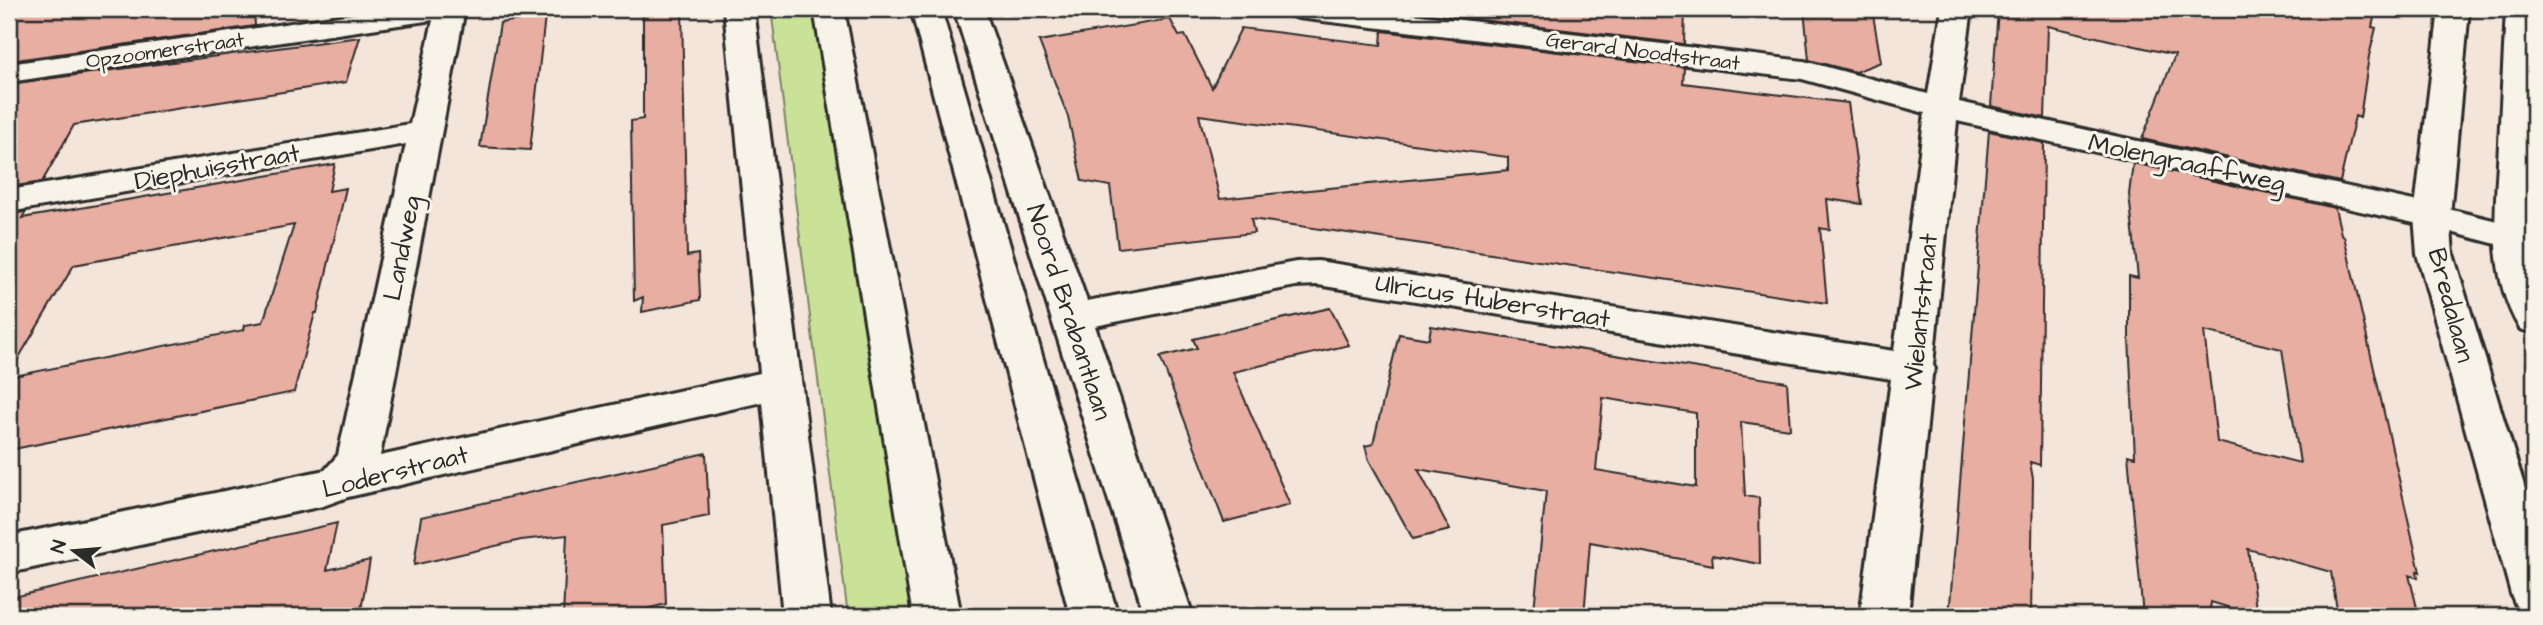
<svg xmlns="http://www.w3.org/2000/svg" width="2543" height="625" viewBox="0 0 2543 625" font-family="'Architects Daughter',sans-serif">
<rect width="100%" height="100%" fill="#f4e5da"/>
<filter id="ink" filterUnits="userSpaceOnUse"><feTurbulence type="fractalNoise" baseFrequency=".0143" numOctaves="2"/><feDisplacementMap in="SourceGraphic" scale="14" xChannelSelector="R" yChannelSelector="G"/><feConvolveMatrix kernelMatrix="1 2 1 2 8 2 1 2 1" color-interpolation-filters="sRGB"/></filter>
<g filter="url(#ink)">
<path fill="#c9e298" stroke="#7a8662" stroke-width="2" d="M771,9H817L919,616H848Z"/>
<path fill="#e8aea2" stroke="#2b2b2b" stroke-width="2" fill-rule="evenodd" d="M9,9H254L255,26L9,61Z
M643,9H682L687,256L698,254L700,297V300L642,312L643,297L634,301L631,121L643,119Z
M1390,9H1685L1684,44Z
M1804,9H1872L1881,62L1855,72L1809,60Z
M1998,9H2376L2372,27L2376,28L2369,56L2360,118L2355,116L2340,182L2142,139L2175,55L2048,26L2045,118L1991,106Z
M545,16L530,150L480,147L500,23Z
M1170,19L1179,36L1185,35L1212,88L1241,28L1381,45L1382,31L1684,67L1683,83L1848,103L1862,204L1827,199L1830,230L1820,228L1827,303L1251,219L1254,233L1118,248L1110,186L1082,181L1068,117L1039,41ZM1199,115L1508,157V170L1220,199Z
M360,37L346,82L74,125L42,182L9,187V84Z
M1989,131L2044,143L2040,465L2030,462L2033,479L2031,616H1949Z
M2133,163L2335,208L2341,234L2344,236L2420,572L2417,571L2418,578L2409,575L2419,616H2338L2331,572L2248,549L2257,616L2211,602L2209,616H2143L2128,455L2135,457L2129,338V276L2138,278L2129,194ZM2204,331L2282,349L2300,463L2217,442Z
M335,164L329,191L346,188L317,313H315L294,392L9,450V377L244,330L245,325L263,322L294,225L74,265L9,374V214L26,212L22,218Z
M1330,308L1349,345L1233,372L1290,505L1224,522L1160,357L1197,348L1193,339Z
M1431,326L1787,382L1790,429L1741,422L1745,496L1759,498L1760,564L1712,555L1713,565L1590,542L1584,616L1534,610L1546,491L1418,469L1450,530L1413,539L1369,460L1365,446L1373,444L1399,334L1429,339ZM1603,398L1696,413V487L1596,470Z
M706,453L709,516L663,525L666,604L618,616H563L567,535L521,540L414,565L421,517Z
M337,523L327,570L370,560L361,610L337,616H9V598Z"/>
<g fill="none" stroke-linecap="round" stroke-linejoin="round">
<g stroke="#2b2b2b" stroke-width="6">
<path id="street" d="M387,9H465L380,456L760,373L724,9H754L831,616H783L762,402L348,497L323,506L9,573V536L325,470L338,455L406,144L9,212V190L410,124L433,20L9,82V64Z
M954,9H984L1087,301L1296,262L1318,261L1894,351L1925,113L1802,79L1298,18L1288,15L1283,9H1370L1804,61L1928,94L1942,9H1972L1959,102L2432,205L2534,230V254L2432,227L1957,121L1933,365L1935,369L1932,375L1908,616H1860L1891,379L1318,285L1296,286L1095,326L1193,616H1145Z"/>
</g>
<g stroke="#2b2b2b" stroke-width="6">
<path id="secondary" d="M814,9H844L961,616H913Z
M911,9H941L1118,616H1070Z
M2439,9H2469L2450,216L2453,254L2534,518V614L2517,608L2511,594L2417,254L2414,216Z
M2506,9H2534L2530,237L2534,259V333L2520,329C2486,273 2496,207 2499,144C2501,99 2504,54 2506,9Z"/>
</g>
<use href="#street" fill="#f7f3e8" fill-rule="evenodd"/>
<use href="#secondary" fill="#f7f3e8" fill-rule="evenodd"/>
</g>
</g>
<g text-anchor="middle" stroke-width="6" stroke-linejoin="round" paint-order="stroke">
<g font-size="21" fill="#2b2b2b" stroke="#f7f3e8">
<text transform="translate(165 50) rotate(-8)" y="7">Opzoomerstraat</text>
<text transform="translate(1643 51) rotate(7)" y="7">Gerard Noodtstraat</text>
</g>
<g font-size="26" fill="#2b2b2b" stroke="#f7f3e8">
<text transform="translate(2187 162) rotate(12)" y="9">Molengraaffweg</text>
<text transform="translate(217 166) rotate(-10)" y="9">Diephuisstraat</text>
<text transform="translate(401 248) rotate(-79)" y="9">Landweg</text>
<text transform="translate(1493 300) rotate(9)" y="9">Ulricus Huberstraat</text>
<text transform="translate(2452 305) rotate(75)" y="9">Bredalaan</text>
<text transform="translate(1070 312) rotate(72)" y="9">Noord Brabantlaan</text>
<text transform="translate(1920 312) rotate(-84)" y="9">Wielantstraat</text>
<text transform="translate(395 471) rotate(-14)" y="9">Loderstraat</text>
</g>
</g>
<rect width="2543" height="625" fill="none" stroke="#f7f3e8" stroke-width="35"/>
<rect x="18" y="18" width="2508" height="590" fill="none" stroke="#2b2b2b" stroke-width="2.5" filter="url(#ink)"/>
<g transform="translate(74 551) rotate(286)" stroke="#f7f3e8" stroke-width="5" paint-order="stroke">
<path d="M0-5L12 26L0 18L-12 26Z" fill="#2b2b2b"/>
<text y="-10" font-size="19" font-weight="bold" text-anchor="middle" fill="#2b2b2b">N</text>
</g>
</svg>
